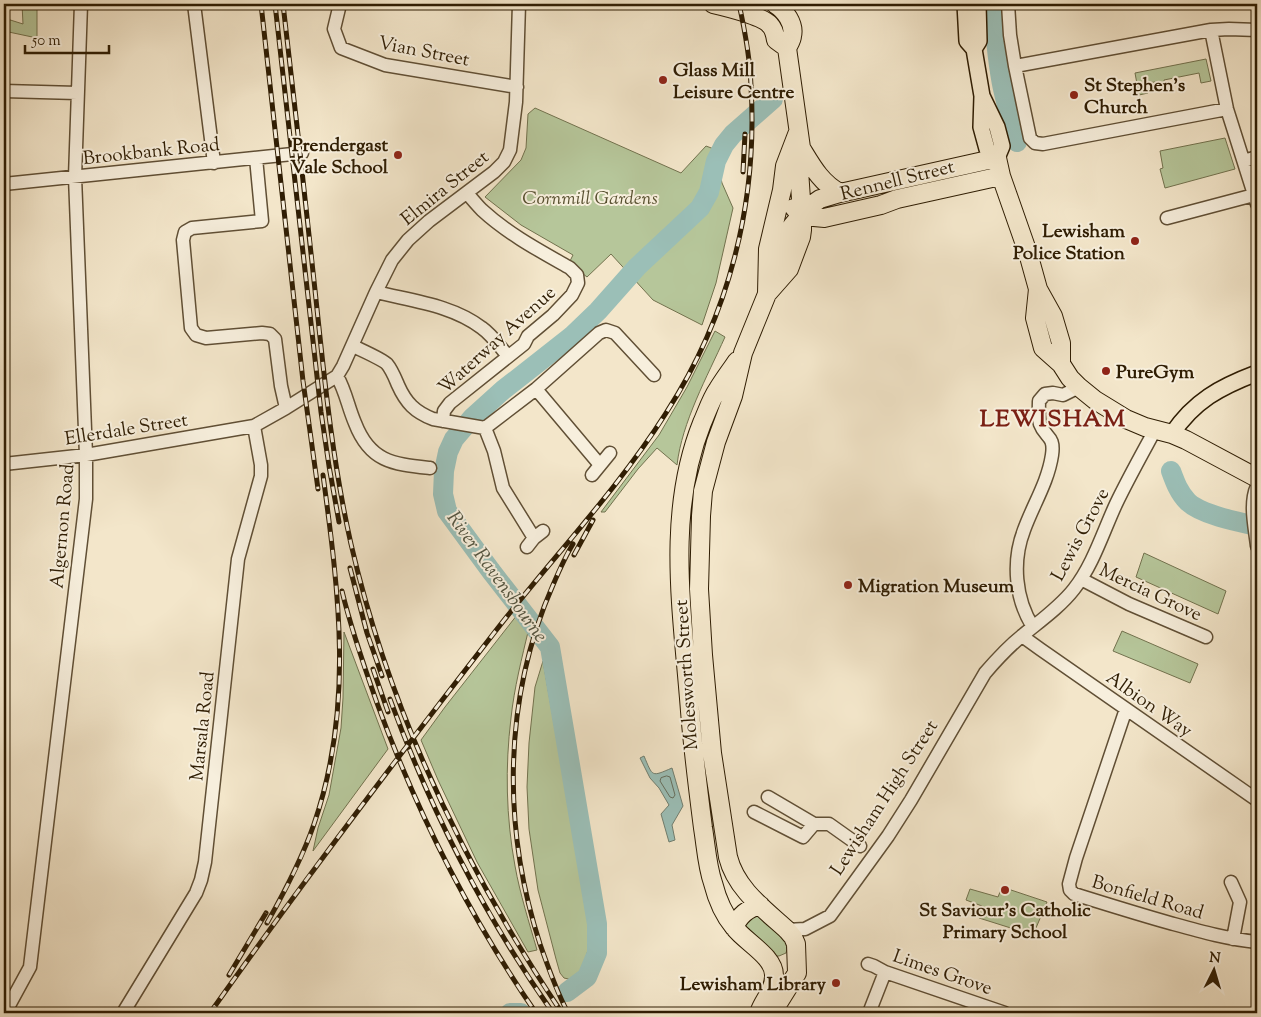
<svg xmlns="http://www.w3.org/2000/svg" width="1261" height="1017" viewBox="0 0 1261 1017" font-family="'Sorts Mill Goudy',serif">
<rect width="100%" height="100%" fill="#f3e6ca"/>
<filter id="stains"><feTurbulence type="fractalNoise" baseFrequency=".004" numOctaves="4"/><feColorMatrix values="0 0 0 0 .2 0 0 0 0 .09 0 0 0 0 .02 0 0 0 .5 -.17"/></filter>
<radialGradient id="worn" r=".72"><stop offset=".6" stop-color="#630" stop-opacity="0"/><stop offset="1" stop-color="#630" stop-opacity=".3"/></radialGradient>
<path fill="#b6c69a" stroke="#72724e" d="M22,4H37V38L4,31V18L23,24Z
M1206,59L1211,81L1201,83L1199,73L1164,80L1166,90L1157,91L1155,82L1147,83L1148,93L1139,95L1135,73Z
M535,108L681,173L706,146L714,149L722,183L733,208L716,283L702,325L653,300L611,254L587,277L569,263L573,255L521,225L485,197L521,160L526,148L528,114Z
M1225,138L1235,169L1165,188L1160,169L1163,168L1160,151Z
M715,331L725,337C707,377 682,422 677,465L657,448L638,469L605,512H601L659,435L687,387Z
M1144,553L1226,591L1218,614L1136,577Z
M517,615L529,628C522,657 514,689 511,718C505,767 506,817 515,866C520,894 529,922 537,950L528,952L477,862L438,780L421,740L445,707Z
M1122,631L1198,664L1190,683L1113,651Z
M344,632L388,749L313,851L318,828L329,795L341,728L343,698Z
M543,661L583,886L593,933L584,964L580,972L573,980L564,978L560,973L556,959L538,890L529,829L527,787L529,743L535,687Z
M1002,887L1047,902L1033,935L979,918L982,906L966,900L970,889L998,897Z
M751,915H760C770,925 792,936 786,953L779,956H775L744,926Z"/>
<path fill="#9bbfb7" stroke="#707e6f" d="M644,756C653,777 651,777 672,768L683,806L672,825L675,840L669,842L661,814L669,805L659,788L650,778L640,758Z"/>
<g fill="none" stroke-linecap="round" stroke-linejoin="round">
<path stroke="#656e5d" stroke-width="1" d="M667,776L670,777L675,795L673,798L670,797L660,781L661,778Z"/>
<path stroke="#9bbfb7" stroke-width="20" d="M993,4C995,32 997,61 1003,89C1007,107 1012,124 1017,142
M1171,471C1175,482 1179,493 1188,502C1202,515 1238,522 1257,526
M567,992L587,977L597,953V924L550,647L491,571L447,511L443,494L444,471L448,452L454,439L472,418L503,390L572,336L598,311L637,267L700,208L709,192L716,161L724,145L733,134L773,99
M510,1013H521"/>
<g stroke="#604f35" stroke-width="15">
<path id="minor" d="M194,4L214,163
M340,4L334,29L341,48L385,65L517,87
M1008,4L1010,35L1015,66L1030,138L1035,143L1043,144L1227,109
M1211,30L1227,109L1257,204
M1015,66L1211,30L1229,29L1257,30
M4,91L77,93
M256,158L262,221L192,228L185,232L183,240L191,328L196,335L206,338L262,333L270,334L275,339L281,386L286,408
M1244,161L1257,157
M4,184L302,153
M1167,218L1254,195
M376,292C412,301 452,305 482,328C492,335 500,347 508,356
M353,346C361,350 382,359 387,364C392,370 395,378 398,385C406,403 415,412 433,419L485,428
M337,376C346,392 348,407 355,423C370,462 393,464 430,468
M536,389L600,465
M443,421L444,411L450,403L524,344L528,336L553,315L572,295L578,283L577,275L570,268C540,251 508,234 482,210C477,205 472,199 467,193
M485,428L536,389L599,333L606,330L615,333L654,375
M485,428L494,451L503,488L534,538
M4,464L86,455L254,426L286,408L337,376L343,366L376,292L392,260L408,240L429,221L494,172L504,162L510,150L516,102L519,4
M592,475L610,453
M1257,486C1249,504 1255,527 1257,546
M527,547L534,538L543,531
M1081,579L1129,604L1206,637
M1033,627C1015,599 1012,561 1024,530C1033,505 1048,482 1052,455C1055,435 1045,438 1040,424C1038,417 1039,408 1039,401L1045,394L1053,393L1063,395L1079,387
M1022,636L1040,649L1257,800
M1126,709L1076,858L1069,884L1070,890L1074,894C1106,904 1138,914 1170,923C1199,931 1227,939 1257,942
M768,797L814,824
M754,812L803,837L814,824H829L860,846
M1231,882L1240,902L1233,939
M787,930L805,929L830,916L888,836L911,800L985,673C997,659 1009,646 1023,635C1040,621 1060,607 1074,589C1093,565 1103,532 1116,504C1128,479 1142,454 1155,430
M868,964L874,966L885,972L1005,1013
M5,1013L30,967L86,499V455L75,177L81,4
M123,1013L196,893L201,880L205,862L238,559L261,476V465L254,426
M869,1013L885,972"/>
</g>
<g stroke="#2f1d03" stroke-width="18">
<path id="major" d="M965,4L967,41L974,49L982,96L981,127L987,149L997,158L1002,146L997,127L982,96
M974,49L979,41L978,4
M1172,434C1194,401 1220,387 1257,373"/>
</g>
<g stroke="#2f1d03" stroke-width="20">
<path id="highway" d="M713,4C726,7 763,16 770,25C774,29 775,34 776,40L787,48
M775,4C785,10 795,24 792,36C792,40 789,44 787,48
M801,148C812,166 821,183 840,193
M794,208C803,215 813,218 824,218L881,205L897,199L1001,176
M768,271L780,253L787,234L792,226L802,214L810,206L820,199L840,193L997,158L1001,176L1028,253L1038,289L1053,316L1061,343V364
M1038,289L1035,318L1043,348L1061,364L1070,378L1079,387L1095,400L1126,419L1145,427L1172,434L1186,440L1257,478
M767,294L789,269L801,237L802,230V214L799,170L801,148L787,48
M737,361C731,370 724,379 718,389C711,399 707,412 702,423C665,515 683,615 690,711C693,750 698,789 703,828C706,846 707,866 713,883C717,899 724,915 734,927C745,942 774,956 774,975C775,990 763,1000 759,1013
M734,927C740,915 747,909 760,905
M772,1013L797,973L796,944L793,937L787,930C764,909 736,889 728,857L712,753L703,655L699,589L701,516L703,491L716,442L733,396L743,353L767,294L768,249L782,190L785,166L798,132"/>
</g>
<use href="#minor" stroke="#f7efdd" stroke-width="12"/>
<use href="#major" stroke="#f3e6ca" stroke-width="15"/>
<use href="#highway" stroke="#f3e6ca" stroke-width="18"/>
<g stroke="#2f1d03" stroke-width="5">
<path id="rail" d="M261,4L303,381L318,489
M275,4L321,412L329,466L339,522
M283,4C294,99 305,195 315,290C324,375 332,460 351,544C390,713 466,870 562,1013
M743,172L745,134
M574,555L593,520
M350,568L367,633L382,676
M342,591C351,629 364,666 377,703C417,813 470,917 536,1013
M373,669L388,712
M390,699C430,809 486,918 553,1013
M267,923C285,891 302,859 314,824C354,708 339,594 323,475
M229,975L266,913
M567,1011C556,990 548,967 540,944C502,827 503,699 553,585C559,571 565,557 573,544
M210,1013C301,884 397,758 494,633C551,559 616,492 666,413C729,316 758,202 751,86C750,58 745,31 739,4"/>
</g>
<use href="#rail" stroke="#f7efdd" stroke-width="3" stroke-dasharray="9" stroke-linecap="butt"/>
</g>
<g fill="#8f2418" stroke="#f7efdd" stroke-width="2">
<circle cx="663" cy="80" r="5"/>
<circle cx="1074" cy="95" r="5"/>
<circle cx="398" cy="155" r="5"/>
<circle cx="1135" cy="241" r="5"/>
<circle cx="1106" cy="371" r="5"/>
<circle cx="848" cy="585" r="5"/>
<circle cx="1005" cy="890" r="5"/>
<circle cx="836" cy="983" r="5"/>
</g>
<g text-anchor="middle" stroke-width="4" stroke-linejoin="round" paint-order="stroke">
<g font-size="19" fill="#2f1d03" stroke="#f7efdd">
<text transform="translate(424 50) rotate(11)" y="7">Vian Street</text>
<text transform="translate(151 150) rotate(-6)" y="7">Brookbank Road</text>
<text transform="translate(897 179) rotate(-14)" y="7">Rennell Street</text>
<text transform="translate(444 187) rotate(-39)" y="7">Elmira Street</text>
<text transform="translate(496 339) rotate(-42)" y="7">Waterway Avenue</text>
<text transform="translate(126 428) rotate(-9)" y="7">Ellerdale Street</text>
<text transform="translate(61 526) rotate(-85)" y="7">Algernon Road</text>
<text transform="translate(1079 534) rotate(-62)" y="7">Lewis Grove</text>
<text transform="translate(1151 591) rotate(25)" y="7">Mercia Grove</text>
<text transform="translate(685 675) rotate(-94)" y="7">Molesworth Street</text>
<text transform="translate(1150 703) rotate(35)" y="7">Albion Way</text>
<text transform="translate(201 726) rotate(-84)" y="7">Marsala Road</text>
<text transform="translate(883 797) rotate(-57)" y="7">Lewisham High Street</text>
<text transform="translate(1148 896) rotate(16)" y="7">Bonfield Road</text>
<text transform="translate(943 971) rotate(19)" y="7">Limes Grove</text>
</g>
<g font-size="19" font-weight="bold" fill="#2f1d03" stroke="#f7efdd" text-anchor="start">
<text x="673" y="76">Glass Mill<tspan x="673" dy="22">Leisure Centre</tspan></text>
<text x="1084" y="91">St Stephen's<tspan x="1084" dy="22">Church</tspan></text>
<text x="388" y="151" text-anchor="end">Prendergast<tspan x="388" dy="22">Vale School</tspan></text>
<text x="1125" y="237" text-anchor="end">Lewisham<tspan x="1125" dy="22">Police Station</tspan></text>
<text x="1116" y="378">PureGym</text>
<text x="858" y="592">Migration Museum</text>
<text x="1005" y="916" text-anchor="middle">St Saviour's Catholic<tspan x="1005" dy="22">Primary School</tspan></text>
<text x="826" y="990" text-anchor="end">Lewisham Library</text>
</g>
<g font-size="19" font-style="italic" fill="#585030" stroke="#f7efdd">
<text x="590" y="204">Cornmill Gardens</text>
</g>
<g font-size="20" font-style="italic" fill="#555642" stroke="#f7efdd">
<text transform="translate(498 576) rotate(54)" y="7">River Ravensbourne</text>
</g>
<g font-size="24" font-weight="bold" letter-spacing="1" fill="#7a1f14" stroke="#f7efdd">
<text x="1053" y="426">LEWISHAM</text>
</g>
</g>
<rect width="1261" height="1017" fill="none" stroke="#f3e6ca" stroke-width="20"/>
<rect x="5" y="5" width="1251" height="1007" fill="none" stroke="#2f1d03" stroke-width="2.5"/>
<rect x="10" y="10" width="1241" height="997" fill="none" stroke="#2f1d03"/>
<g transform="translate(1214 970) rotate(5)" stroke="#f7efdd" stroke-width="4" paint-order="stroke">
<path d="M0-4L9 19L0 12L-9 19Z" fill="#2f1d03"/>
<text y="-8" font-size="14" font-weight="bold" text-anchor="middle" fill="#2f1d03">N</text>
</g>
<path d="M25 45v8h84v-8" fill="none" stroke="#2f1d03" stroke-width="2.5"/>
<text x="32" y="45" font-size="15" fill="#2f1d03" stroke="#f7efdd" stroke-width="4" paint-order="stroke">50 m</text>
<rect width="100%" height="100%" filter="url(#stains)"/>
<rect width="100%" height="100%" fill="url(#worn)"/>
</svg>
